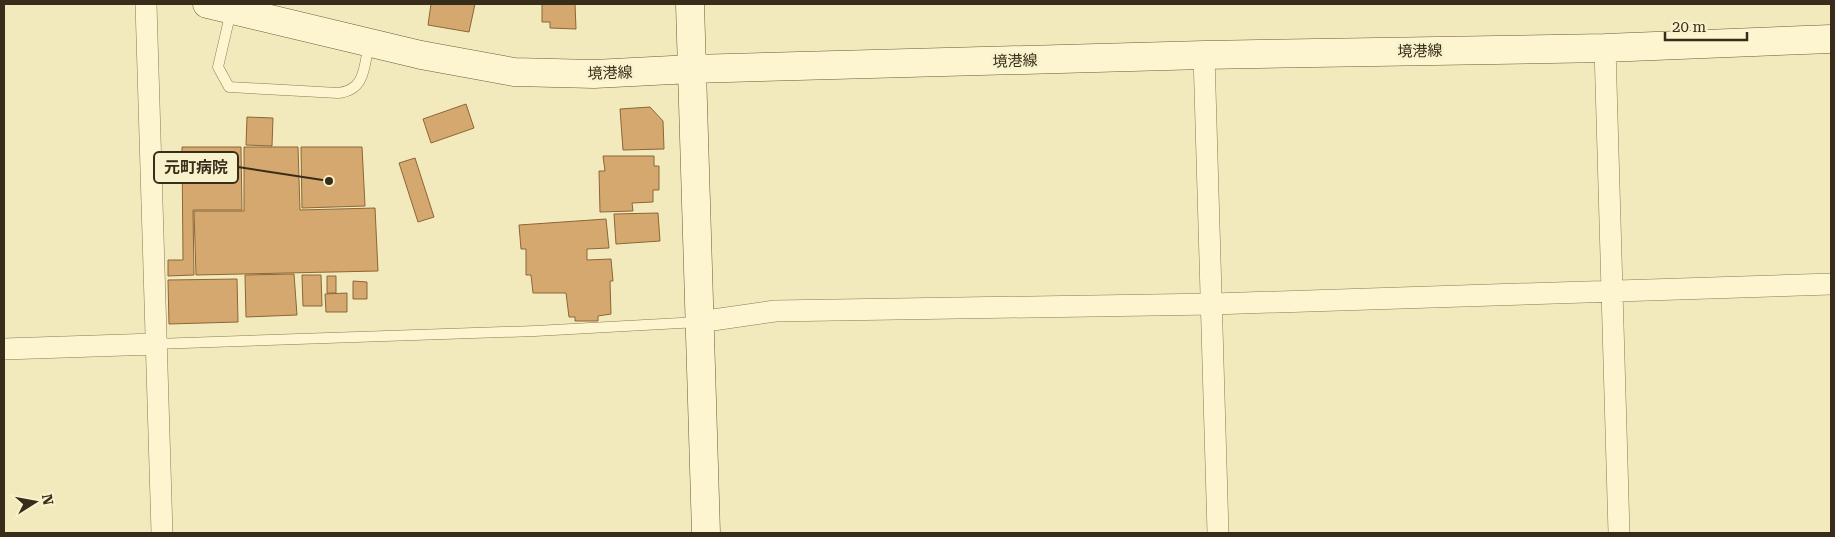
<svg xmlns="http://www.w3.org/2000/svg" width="1835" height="537" viewBox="0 0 1835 537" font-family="'Roboto Serif','Noto Sans JP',serif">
<rect width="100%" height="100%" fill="#f2eabc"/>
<path fill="#d4a86e" stroke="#8c6637" d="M431,4H475L469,32L428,25Z
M542,4H575L576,29L550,28V22H542Z
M466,104L474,128L431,143L423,119Z
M650,107L663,121L664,149L623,150L620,109Z
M247,117L273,118L272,146L246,145Z
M182,147H241L242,210H193L194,275L168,276V260H183Z
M244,147H298L300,210L375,208L378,271L196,275L194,211H244Z
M301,147H362L365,206L302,208Z
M603,156H654V166H659V190H653V202L632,203L633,211L600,212L599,171H605Z
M415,158L434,217L418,222L399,163Z
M658,213L660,241L616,244L614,214Z
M606,219L609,248L587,249V260L611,259L613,281H610L611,314L598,316V321H575V317H569L566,293H533L531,275H526V249H521L519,225Z
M294,274L297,315L246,317L245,275Z
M302,275H321L322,306H303Z
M327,276H336V293H327Z
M237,279L238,322L169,324L168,280Z
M353,281L367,282V299H353Z
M347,293V312H326L325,294Z"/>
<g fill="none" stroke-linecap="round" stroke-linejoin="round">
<g stroke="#8b7954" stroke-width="11">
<path id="lane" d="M231,11L218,67L229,87L338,93C366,90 364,66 369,43
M155,344L535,331L699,322"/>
</g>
<g stroke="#8b7954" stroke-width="22">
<path id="street" d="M146,4L162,533
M1605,48L1619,533
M1204,55L1218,533
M699,322L775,311L1213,304L1831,284
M4,349L155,344"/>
</g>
<g stroke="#6c5a37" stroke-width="29">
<path id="secondary" d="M207,4L421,55L514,72L594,74L692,69L1204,55L1605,48L1831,39
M690,4L706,533"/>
</g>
<use href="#lane" stroke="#fcf5cf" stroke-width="10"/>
<use href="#street" stroke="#fcf5cf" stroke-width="21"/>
<use href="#secondary" stroke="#fcf5cf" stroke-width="28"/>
</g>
<g text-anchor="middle" stroke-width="5" stroke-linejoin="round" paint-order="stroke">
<g font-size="15" fill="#382d1a" stroke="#f8f2cc">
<text transform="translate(1420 51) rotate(-1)" y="5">境港線</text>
<text transform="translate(1015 61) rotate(-2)" y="5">境港線</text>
<text transform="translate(610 73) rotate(-2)" y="5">境港線</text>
</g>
</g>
<path fill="none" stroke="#382d1a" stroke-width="2" d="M329 181L238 167"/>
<circle fill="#382d1a" stroke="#f8f2cc" stroke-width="2" cx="329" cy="181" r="5"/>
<rect fill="#f8f2cc" stroke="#382d1a" stroke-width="2" x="154" y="152" width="84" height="31" rx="5"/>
<g font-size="16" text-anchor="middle" font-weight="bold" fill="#382d1a">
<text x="196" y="173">元町病院</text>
</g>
<rect width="1835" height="537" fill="none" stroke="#382d1a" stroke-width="10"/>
<g transform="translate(35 502) rotate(79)" stroke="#f8f2cc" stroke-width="4" paint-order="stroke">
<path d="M0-4L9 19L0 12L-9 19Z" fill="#382d1a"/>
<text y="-8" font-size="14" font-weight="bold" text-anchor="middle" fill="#382d1a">N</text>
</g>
<path d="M1665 32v8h82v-8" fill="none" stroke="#382d1a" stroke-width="2.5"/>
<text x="1672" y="32" font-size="15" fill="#382d1a" stroke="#f8f2cc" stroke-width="4" paint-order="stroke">20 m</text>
</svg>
